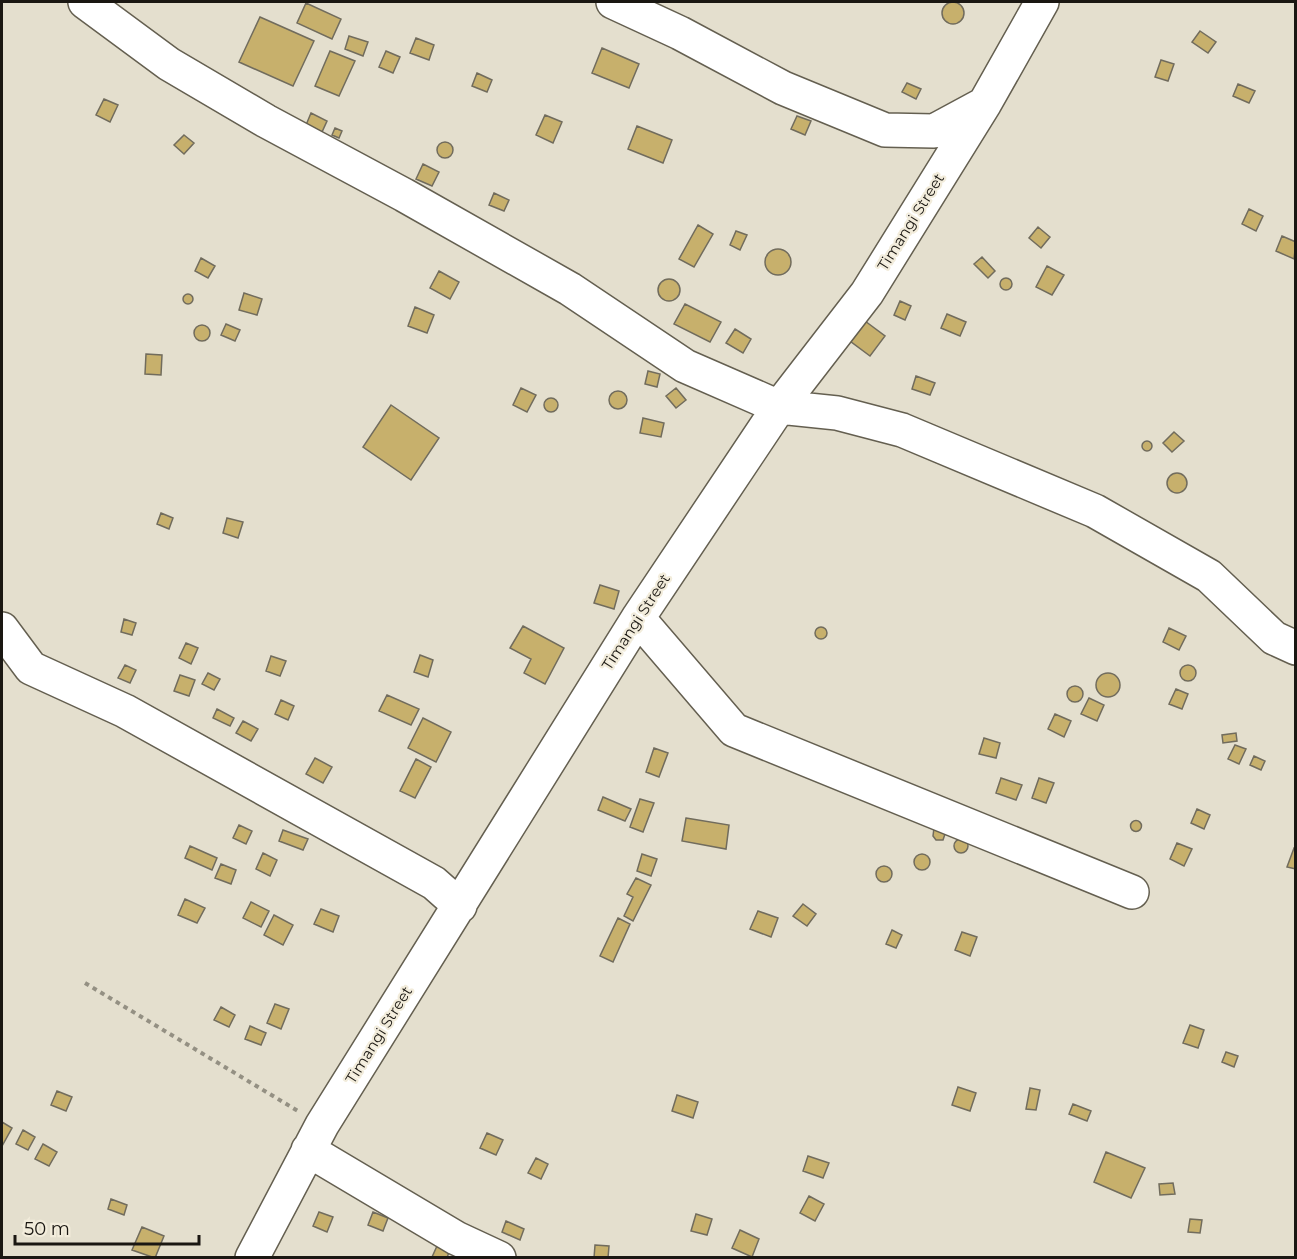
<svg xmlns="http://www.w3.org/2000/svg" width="1297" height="1259" viewBox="0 0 1297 1259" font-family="Montserrat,sans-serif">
<rect width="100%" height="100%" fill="#e4dfce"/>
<path fill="#c7b06c" stroke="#716c5d" stroke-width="1.5" d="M942 13a11 11 0 1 1 22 0a11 11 0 1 1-22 0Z
M306,3L341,19L332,39L297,23Z
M260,17L314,41L293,86L239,62Z
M1200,31L1216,42L1208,53L1192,42Z
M349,36L368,42L363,56L345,49Z
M416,38L434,45L429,60L410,53Z
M602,48L639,64L629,88L592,73Z
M330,51L355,61L339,96L315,86Z
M386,51L400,57L393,73L379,67Z
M1161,60L1174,64L1168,81L1155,77Z
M477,73L492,80L487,92L472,86Z
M907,83L921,89L916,99L902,92Z
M1238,84L1255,91L1249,103L1233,96Z
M104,99L118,105L110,122L96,115Z
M311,113L327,121L322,132L306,125Z
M545,115L562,122L553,143L536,135Z
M797,116L811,121L805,135L791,129Z
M637,126L672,140L663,163L628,149Z
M335,128L342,131L339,138L332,135Z
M184,135L194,143L184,154L174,145Z
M437 150a8 8 0 1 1 16 0a8 8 0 1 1-16 0Z
M423,164L439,172L432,186L416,179Z
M494,193L509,200L504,211L489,205Z
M1249,209L1263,216L1256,231L1242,224Z
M698,225L713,234L694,267L679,259Z
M1038,227L1050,237L1041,248L1029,238Z
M736,231L747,235L740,250L730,245Z
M1282,236L1296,242L1294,259L1276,251Z
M765 262a13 13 0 1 1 26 0a13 13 0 1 1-26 0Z
M982,257L995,271L988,278L974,264Z
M201,258L215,266L208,278L195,271Z
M1047,266L1064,275L1052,295L1036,287Z
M439,271L459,282L450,299L430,288Z
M1000 284a6 6 0 1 1 12 0a6 6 0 1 1-12 0Z
M658 290a11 11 0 1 1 22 0a11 11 0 1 1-22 0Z
M244,293L262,299L257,315L239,310Z
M183 299a5 5 0 1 1 10 0a5 5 0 1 1-10 0Z
M900,301L911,306L905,320L894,315Z
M685,304L721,322L710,342L674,324Z
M415,307L434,315L427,333L408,326Z
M947,314L966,322L960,336L941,328Z
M865,321L885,336L870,356L850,341Z
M226,324L240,330L235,341L221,335Z
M194 333a8 8 0 1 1 16 0a8 8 0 1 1-16 0Z
M735,329L751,339L743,353L726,343Z
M146,354L162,355L161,375L145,374Z
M648,371L660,374L657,387L645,384Z
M916,376L935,383L930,395L912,389Z
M521,388L536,395L527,412L513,405Z
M676,388L686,400L676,408L666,396Z
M609 400a9 9 0 1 1 18 0a9 9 0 1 1-18 0Z
M544 405a7 7 0 1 1 14 0a7 7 0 1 1-14 0Z
M391,405L439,438L411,480L363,447Z
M643,418L664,423L661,437L640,433Z
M1174,432L1184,441L1172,452L1163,443Z
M1142 446a5 5 0 1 1 10 0a5 5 0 1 1-10 0Z
M1167 483a10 10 0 1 1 20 0a10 10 0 1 1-20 0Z
M161,513L173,518L169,529L157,524Z
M227,518L243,522L238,538L223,533Z
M600,585L619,591L614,609L594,603Z
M124,619L136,623L132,635L121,632Z
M523,626L564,648L545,684L524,673L531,659L510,648Z
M815 633a6 6 0 1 1 12 0a6 6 0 1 1-12 0Z
M1169,628L1186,636L1179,650L1163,642Z
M186,643L198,648L191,664L179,658Z
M420,655L433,660L428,677L414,672Z
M271,656L286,661L280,676L266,671Z
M125,665L136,670L130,683L118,678Z
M1180 673a8 8 0 1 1 16 0a8 8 0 1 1-16 0Z
M208,673L220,679L214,690L202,684Z
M1096 685a12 12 0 1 1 24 0a12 12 0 1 1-24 0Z
M180,675L195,680L189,696L174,691Z
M1067 694a8 8 0 1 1 16 0a8 8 0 1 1-16 0Z
M1176,689L1188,694L1182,709L1169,704Z
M387,695L419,709L411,725L379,711Z
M1089,698L1104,705L1097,721L1081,714Z
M281,700L294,706L288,720L275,714Z
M217,709L234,718L230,726L213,718Z
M1055,714L1071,721L1064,737L1048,729Z
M423,718L451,732L436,762L408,748Z
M243,721L258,729L251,741L236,733Z
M1236,733L1237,741L1223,743L1222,735Z
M984,738L1000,743L996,758L979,754Z
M1235,745L1246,749L1239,764L1228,759Z
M654,748L668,753L659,777L646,772Z
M1254,756L1265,761L1261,770L1250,765Z
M315,758L332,767L323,783L306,774Z
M416,759L431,767L415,798L400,791Z
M1001,778L1022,785L1016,800L996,793Z
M1039,778L1054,783L1046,803L1032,798Z
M603,797L631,809L625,821L598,810Z
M640,799L654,803L643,832L630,827Z
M1197,809L1210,815L1204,829L1191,823Z
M686,818L729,825L726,849L682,841Z
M1130.5 826a5.5 5.5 0 1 1 11 0a5.5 5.5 0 1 1-11 0Z
M239,825L252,831L246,844L233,838Z
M934,828L946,831L943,840H936L933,836Z
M283,830L308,839L303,850L279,841Z
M954 846a7 7 0 1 1 14 0a7 7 0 1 1-14 0Z
M1177,843L1192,849L1184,866L1170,859Z
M190,846L217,858L212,870L185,858Z
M1294,848L1296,849V869L1287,867Z
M263,853L277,860L270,876L256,869Z
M914 862a8 8 0 1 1 16 0a8 8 0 1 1-16 0Z
M642,854L657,859L651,876L637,871Z
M221,864L236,870L231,884L215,878Z
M876 874a8 8 0 1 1 16 0a8 8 0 1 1-16 0Z
M636,878L651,885L633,921L624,916L633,897L627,894Z
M185,899L205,908L197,923L178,915Z
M251,902L269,911L261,927L243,918Z
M803,904L816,914L807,926L793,916Z
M321,909L339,916L333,932L314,924Z
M758,911L778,918L771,937L750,929Z
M274,915L293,925L283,945L264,935Z
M618,918L630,924L613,962L600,956Z
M892,930L902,935L896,948L886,944Z
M962,932L977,937L970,956L955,950Z
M275,1004L289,1009L281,1029L267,1023Z
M221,1007L235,1015L229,1027L214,1020Z
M1190,1025L1204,1030L1198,1048L1183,1043Z
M250,1026L266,1033L261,1045L245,1039Z
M1226,1052L1238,1056L1234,1067L1222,1062Z
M958,1087L976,1093L970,1111L952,1105Z
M1030,1088L1040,1090L1036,1110L1026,1109Z
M57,1091L72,1097L66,1111L51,1105Z
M677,1095L698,1102L693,1118L672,1111Z
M1073,1104L1091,1111L1087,1121L1069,1114Z
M2,1122L12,1128L2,1146Z
M23,1130L35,1137L28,1150L16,1144Z
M487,1133L503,1140L496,1155L480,1148Z
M43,1144L57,1152L49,1166L35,1159Z
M1106,1152L1145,1168L1131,1198L1094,1182Z
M808,1156L829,1163L823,1178L803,1171Z
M536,1158L548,1164L541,1179L528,1173Z
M1173,1183L1175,1194L1160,1195L1159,1184Z
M809,1196L824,1204L815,1221L800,1213Z
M111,1199L127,1205L124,1215L108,1209Z
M319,1212L333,1217L327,1232L313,1226Z
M373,1212L388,1218L383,1231L368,1225Z
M696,1214L712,1219L707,1235L691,1231Z
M1190,1219L1202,1220L1200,1233L1188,1232Z
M506,1221L524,1229L520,1240L502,1232Z
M142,1227L164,1236L155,1258L132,1250Z
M740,1230L759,1239L752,1257L732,1248Z
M595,1245L609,1246L608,1258H594Z
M437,1246L449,1252L447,1258L432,1257Z"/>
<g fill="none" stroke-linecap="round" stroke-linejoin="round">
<g stroke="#645f50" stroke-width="36">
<path id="minor" d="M85,2L169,64L266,121L404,195L570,289L685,366L779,407L837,413L902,430L1095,511L1209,576L1274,638L1296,648
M613,2L680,33L783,88L885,130L934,131L984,104
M638,618L734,730L1132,892
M2,629L31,668L125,711L434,883L460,906
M308,1150L456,1238L499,1258
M252,1258L322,1125L638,618L779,407L867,293L985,103L1042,2"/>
</g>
<path stroke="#949083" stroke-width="4" stroke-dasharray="4.5 4.5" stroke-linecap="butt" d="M85,983L298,1111"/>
<use href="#minor" stroke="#fff" stroke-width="33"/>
</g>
<g text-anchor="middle" stroke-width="4.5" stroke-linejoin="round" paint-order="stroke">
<g font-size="15" fill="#1a1712" stroke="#f2ecdb">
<text transform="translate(911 222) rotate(-58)" y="5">Timangi Street</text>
<text transform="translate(636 622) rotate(-57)" y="5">Timangi Street</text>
<text transform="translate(379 1035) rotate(-58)" y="5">Timangi Street</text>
</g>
</g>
<rect width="1297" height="1259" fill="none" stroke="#1a1712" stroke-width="6"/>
<path d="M15 1235v9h184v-9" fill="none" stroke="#1a1712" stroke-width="3"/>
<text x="24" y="1235" font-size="18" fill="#1a1712" stroke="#f2ecdb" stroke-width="4.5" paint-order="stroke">50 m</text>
</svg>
